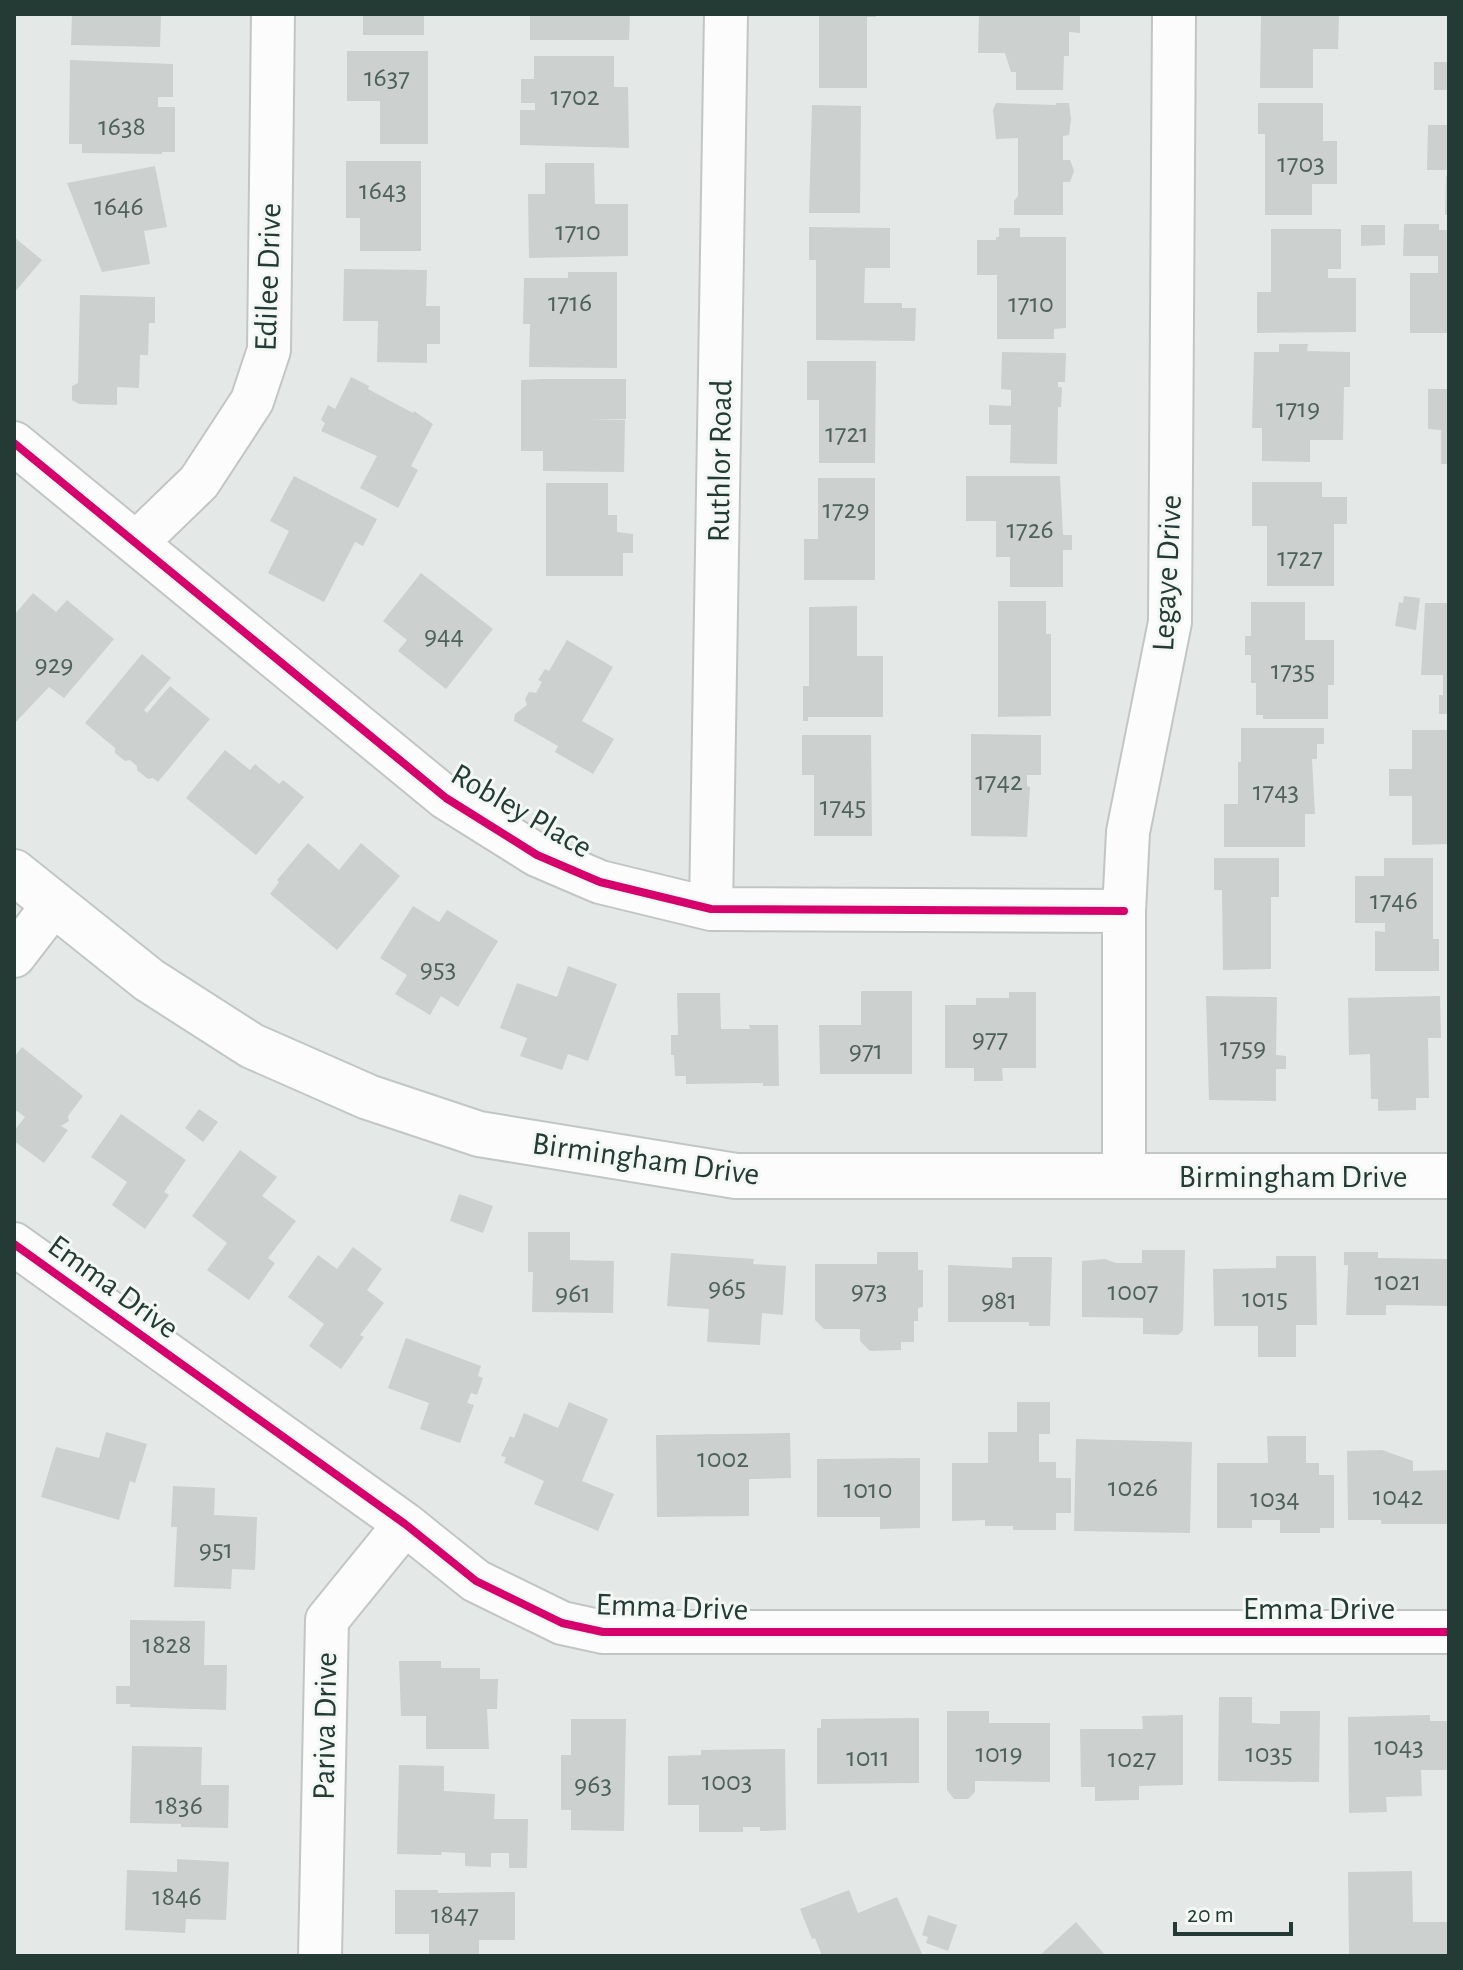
<svg xmlns="http://www.w3.org/2000/svg" width="1463" height="1970" viewBox="0 0 1463 1970" font-family="'Alegreya Sans',sans-serif">
<rect width="100%" height="100%" fill="#e4e9e7"/>
<path fill="#ccd0ce" d="M72,14H161L160,47L71,45Z
M363,14H424V35H363Z
M530,14H630L629,40H530Z
M819,14H876V17H867V88H819Z
M979,14H1080V33L1069,32V56H1064L1063,90H1016V72H1011L1005,53H978Z
M1261,14H1339L1338,49H1313V88H1260Z
M347,51H428V144H380V101H347Z
M534,56H614V87H628L629,148L520,145V110H535V103H521V79H534Z
M70,60L173,64V97H158V107H175V152H162V154L82,153V144H69Z
M1434,62H1449V90H1434Z
M996,103L1056,105V103H1069L1071,119L1069,135L1063,136V160H1070L1074,171L1070,182H1063V215H1014V201L1018,196V138L996,139L993,110Z
M1258,103H1323V141H1337V184H1312V215H1265V134H1258Z
M812,105L861,106L860,213H809Z
M1428,125H1449V170H1427Z
M346,161H421V251H360V218H346Z
M545,163H594L595,204H628V256L529,258L528,194H545Z
M155,166L167,227L144,231L150,264L102,272L67,183Z
M1446,176H1449V215H1445Z
M1404,224H1439V230H1449V333H1410V273H1438V256H1403Z
M1361,225H1385V245L1361,246Z
M809,227L890,228V268H865L864,303H902V308H916L915,341L816,340V260H809Z
M999,228H1020V237H1066V328L1054,329V339H997V275H977V240H996V237H999Z
M1271,229H1341V269H1328V278H1356V332L1257,333V292H1271Z
M14,237L42,260L14,293Z
M344,269L427,270L426,306H440V344H427V363L377,362L378,321H343Z
M568,272H617V368L529,367L530,324H523L524,278H568Z
M80,295L155,297V323H149L148,355H140L139,388L117,387V405L79,404L72,400V386L78,383Z
M1279,344H1308L1307,351L1350,352V387H1344L1343,440H1310V462L1262,461V428H1252L1254,352H1279Z
M1002,352L1066,353L1065,382H1058V387H1062L1061,407H1058L1057,464L1010,463L1011,425H989V405L1011,406V390L1001,389Z
M807,361H876L875,463H819V400H807Z
M351,377L369,386L368,389L413,413L414,411L433,424L411,466L418,470L398,508L360,488L377,456L321,431L325,423L321,420L328,405L335,409Z
M542,379H626V419H590L625,420L624,472L543,471V451H521V380Z
M1428,389H1449V464H1441V430L1428,429Z
M294,476L377,519L363,546L355,542L324,602L268,573L289,531L270,521Z
M966,476H1060L1063,535H1072V550H1063V587H1010V557H996V521H966Z
M818,478H875V580H804V539H818Z
M1252,482H1322V497H1347V524H1334V586H1267V526H1252Z
M546,483H608V515H617V532L633,534V553H623V576H546Z
M421,573L493,629L446,689L398,651L407,640L383,621Z
M33,593L56,612L67,600L114,639L64,698L49,687L14,724V615Z
M1404,596L1420,598L1416,630L1395,626L1399,602L1403,603Z
M998,601H1046V634H1051V716L998,717Z
M1251,602H1305V640H1334V685H1328V719H1263V715H1256V683H1251V655H1245V636H1251Z
M1425,603H1449V714H1439V695H1443V675H1421Z
M857,606V656H883V717H808V721H803V686H809V607Z
M567,640L613,667L582,721L614,739L593,774L555,752L558,746L514,721L515,714L527,705L525,699L529,692L536,693L542,682L538,680L545,669L549,671Z
M142,654L171,678L144,710L147,713L170,686L210,719L158,782L153,778L148,779L137,770V766L130,760L125,761L115,753V748L85,723Z
M1241,728H1324V744H1317V759H1312L1315,814H1305V847H1224V804H1238V762H1241Z
M1412,730H1449V844L1412,845V796H1389V769H1412Z
M971,734L1041,735V775H1027V786L1030,787L1027,837L971,836Z
M802,735H871L872,836H814V775H802Z
M225,750L250,770L255,764L279,784L283,780L304,797L256,855L186,798Z
M308,843L339,870L361,843L400,876L337,950L270,894L279,882L277,880Z
M1214,858H1279V897H1271V969L1223,970L1222,890H1214Z
M1384,858H1433V939H1439V971H1375V931L1385,932V923H1355V876H1384Z
M413,906L439,922L447,910L498,941L458,1007L441,996L430,1015L395,994L407,975L380,958Z
M568,966L617,984L588,1061L568,1054L562,1070L520,1056L527,1038L500,1028L517,983L557,997Z
M861,991H912V1074H820L819,1025H861Z
M1009,992H1036V1068H1002L1003,1081H974V1068H945V1005H976V998H1009Z
M677,993H720L721,1029H750L749,1025H778L779,1086H763V1083L686,1084V1076H675L674,1055H671V1035H678Z
M1206,996L1277,997L1276,1055L1286,1056V1069H1276V1101L1209,1100Z
M1440,996L1441,1038H1428L1429,1098H1416V1110L1378,1111V1099H1371L1370,1054L1349,1055L1348,998Z
M22,1047L83,1096L68,1116L69,1121L61,1126L68,1130L44,1163L14,1141V1131L25,1117L14,1109V1057Z
M199,1109L218,1122L203,1142L185,1128Z
M121,1114L186,1160L164,1192L169,1195L145,1229L112,1205L127,1182L91,1157Z
M240,1150L277,1177L262,1196L296,1221L268,1258L275,1263L249,1300L207,1270L227,1243L192,1216Z
M459,1194L493,1206L483,1233L450,1221Z
M528,1232H570V1260L614,1261L613,1313L532,1312L533,1272H528Z
M353,1247L382,1269L367,1290L384,1303L360,1335L364,1337L341,1369L309,1346L324,1324L288,1297L318,1255L337,1269Z
M1142,1250H1185L1183,1330L1178,1335L1143,1334V1318L1082,1317V1261L1105,1259L1116,1263H1142Z
M877,1252H918V1270H923V1307L918,1308V1321H914V1342H901V1350L870,1351L860,1341V1329H824L815,1320V1264H877Z
M1344,1252H1378V1258L1449,1259V1306L1386,1305V1315H1346L1348,1265H1344Z
M671,1253L754,1259L753,1264L786,1266L783,1315L762,1313L760,1345L707,1342L709,1309L667,1306Z
M1276,1256H1316L1317,1325H1296V1357H1258V1326H1214L1213,1269L1276,1268Z
M1012,1257H1052L1050,1326H1029V1322H948V1265L1012,1268Z
M406,1338L481,1366L478,1376L483,1378L477,1395L471,1393L467,1403L474,1405L460,1443L420,1429L429,1403L388,1388Z
M569,1402L608,1419L582,1481L614,1494L598,1531L534,1504L544,1481L504,1463L506,1457L501,1456L510,1436L514,1438L524,1413L558,1428Z
M1017,1402H1050V1434H1039V1462H1056V1478H1071V1513H1056V1530H1013V1526H985V1520L952,1521V1463H988V1432H1017Z
M106,1432L147,1444L135,1483L130,1481L119,1520L41,1497L56,1447L99,1458Z
M790,1433L791,1478L749,1479V1516L657,1517L656,1435Z
M1267,1436H1306V1463H1319V1475H1334V1528H1320V1533H1280V1520H1252V1528H1217V1463H1268Z
M1076,1439L1192,1442L1190,1533L1074,1531Z
M1382,1450L1413,1461V1471L1449,1470V1524H1381V1520H1348L1347,1451Z
M920,1458V1528L880,1529V1517H817V1459Z
M173,1486L215,1488L214,1515L257,1517L255,1570L232,1569L231,1589L174,1587L177,1527H171Z
M130,1620L205,1621L204,1665H227L226,1710L130,1707V1704H116V1686H130Z
M399,1661H441V1668H480V1679H498L497,1709H487L489,1749H426V1716H401Z
M1219,1697H1252V1723L1280,1724V1711H1320L1319,1782L1218,1781Z
M947,1711H989V1723H1050V1782L975,1781V1792L968,1799H954L947,1790Z
M1183,1715V1785L1139,1786V1800L1095,1801V1787H1081L1080,1729H1143L1142,1716Z
M1430,1715V1721H1449V1770H1421L1422,1796L1386,1797L1387,1812L1349,1813L1348,1717Z
M919,1718V1783L817,1784V1728H821V1719Z
M571,1719H626L624,1831L571,1830V1810H561V1755H571Z
M132,1746L202,1747L201,1785H229L228,1828L181,1827V1824L130,1823Z
M785,1749L786,1830L760,1831V1827H743V1832H699V1805H668V1756L701,1755V1750Z
M399,1765L444,1766V1791L495,1794L494,1819H528L527,1868H509V1853H491V1867L465,1866V1853L442,1852L441,1855L397,1854Z
M177,1859L229,1862L226,1920L186,1919L185,1933L125,1930L127,1870L177,1872Z
M1412,1871L1413,1922H1449V1956H1349L1348,1872Z
M395,1890H438V1893L515,1892V1940H479V1956H429V1934H395Z
M849,1890L858,1913L897,1897L923,1956H822L815,1938L812,1939L800,1909Z
M928,1915L957,1925L948,1951L926,1943L928,1937L922,1935Z
M1076,1922L1106,1956H1039Z"/>
<g fill="none" stroke-linecap="round" stroke-linejoin="round">
<g stroke="#c1c6c4" stroke-width="46">
<path id="minor" d="M14,443L446,798L537,855L600,882L711,909L1124,911
M136,543L199,482L252,401L269,350L273,14
M711,909L726,14
M14,956L54,904
M1124,1176V911L1128,832L1170,622L1174,14
M14,1244L405,1524L476,1581L562,1623L603,1632H1449
M320,1956L327,1620L405,1524"/>
</g>
<g stroke="#c0c7c4" stroke-width="48">
<path id="secondary" d="M14,872L149,980L252,1046L368,1097L479,1134L736,1176H1449"/>
</g>
<use href="#minor" stroke="#fbfcfb" stroke-width="42"/>
<use href="#secondary" stroke="#fbfcfb" stroke-width="44"/>
<g stroke="#f3f8f5" stroke-width="13">
<path id="cycleway" d="M14,443L446,798L537,855L600,882L711,909L1124,911
M14,1244L405,1524L476,1581L562,1623L603,1632H1449"/>
</g>
<use href="#cycleway" stroke="#d6006c" stroke-width="8"/>
</g>
<g text-anchor="middle" stroke-width="6" stroke-linejoin="round" paint-order="stroke">
<g font-size="28" fill="#4f615c">
<text x="387" y="86">1637</text>
<text x="575" y="105">1702</text>
<text x="122" y="135">1638</text>
<text x="1301" y="172">1703</text>
<text x="383" y="199">1643</text>
<text x="119" y="215">1646</text>
<text x="578" y="240">1710</text>
<text x="570" y="311">1716</text>
<text x="1031" y="312">1710</text>
<text x="1298" y="417">1719</text>
<text x="847" y="442">1721</text>
<text x="846" y="518">1729</text>
<text x="1030" y="538">1726</text>
<text x="1300" y="566">1727</text>
<text x="444" y="644">944</text>
<text x="54" y="673">929</text>
<text x="1293" y="679">1735</text>
<text x="999" y="790">1742</text>
<text x="1276" y="800">1743</text>
<text x="843" y="815">1745</text>
<text x="1394" y="909">1746</text>
<text x="438" y="977">953</text>
<text x="990" y="1047">977</text>
<text x="1243" y="1056">1759</text>
<text x="866" y="1059">971</text>
<text x="1398" y="1290">1021</text>
<text x="727" y="1296">965</text>
<text x="869" y="1299">973</text>
<text x="1133" y="1300">1007</text>
<text x="573" y="1302">961</text>
<text x="1265" y="1307">1015</text>
<text x="999" y="1309">981</text>
<text x="723" y="1467">1002</text>
<text x="1133" y="1496">1026</text>
<text x="868" y="1498">1010</text>
<text x="1398" y="1505">1042</text>
<text x="1275" y="1507">1034</text>
<text x="216" y="1558">951</text>
<text x="167" y="1653">1828</text>
<text x="1399" y="1755">1043</text>
<text x="999" y="1762">1019</text>
<text x="1269" y="1762">1035</text>
<text x="868" y="1766">1011</text>
<text x="1132" y="1767">1027</text>
<text x="727" y="1790">1003</text>
<text x="593" y="1793">963</text>
<text x="179" y="1814">1836</text>
<text x="177" y="1905">1846</text>
<text x="455" y="1923">1847</text>
</g>
<g font-size="32" fill="#243b35" stroke="#f3f8f5">
<text transform="translate(267 277) rotate(-88)" y="11">Edilee Drive</text>
<text transform="translate(719 461) rotate(-89)" y="11">Ruthlor Road</text>
<text transform="translate(1166 573) rotate(-87)" y="11">Legaye Drive</text>
<text transform="translate(522 810) rotate(30)" y="11">Robley Place</text>
<text transform="translate(646 1158) rotate(8)" y="11">Birmingham Drive</text>
<text x="1293" y="1187">Birmingham Drive</text>
<text transform="translate(114 1286) rotate(36)" y="11">Emma Drive</text>
<text transform="translate(672 1606) rotate(2)" y="11">Emma Drive</text>
<text x="1319" y="1619">Emma Drive</text>
<text transform="translate(324 1726) rotate(-89)" y="11">Pariva Drive</text>
</g>
</g>
<rect width="1463" height="1970" fill="none" stroke="#243b35" stroke-width="32"/>
<path d="M1175 1922v12h116v-12" fill="none" stroke="#243b35" stroke-width="4"/>
<text x="1187" y="1922" font-size="24" fill="#243b35" stroke="#f3f8f5" stroke-width="6" paint-order="stroke">20 m</text>
</svg>
